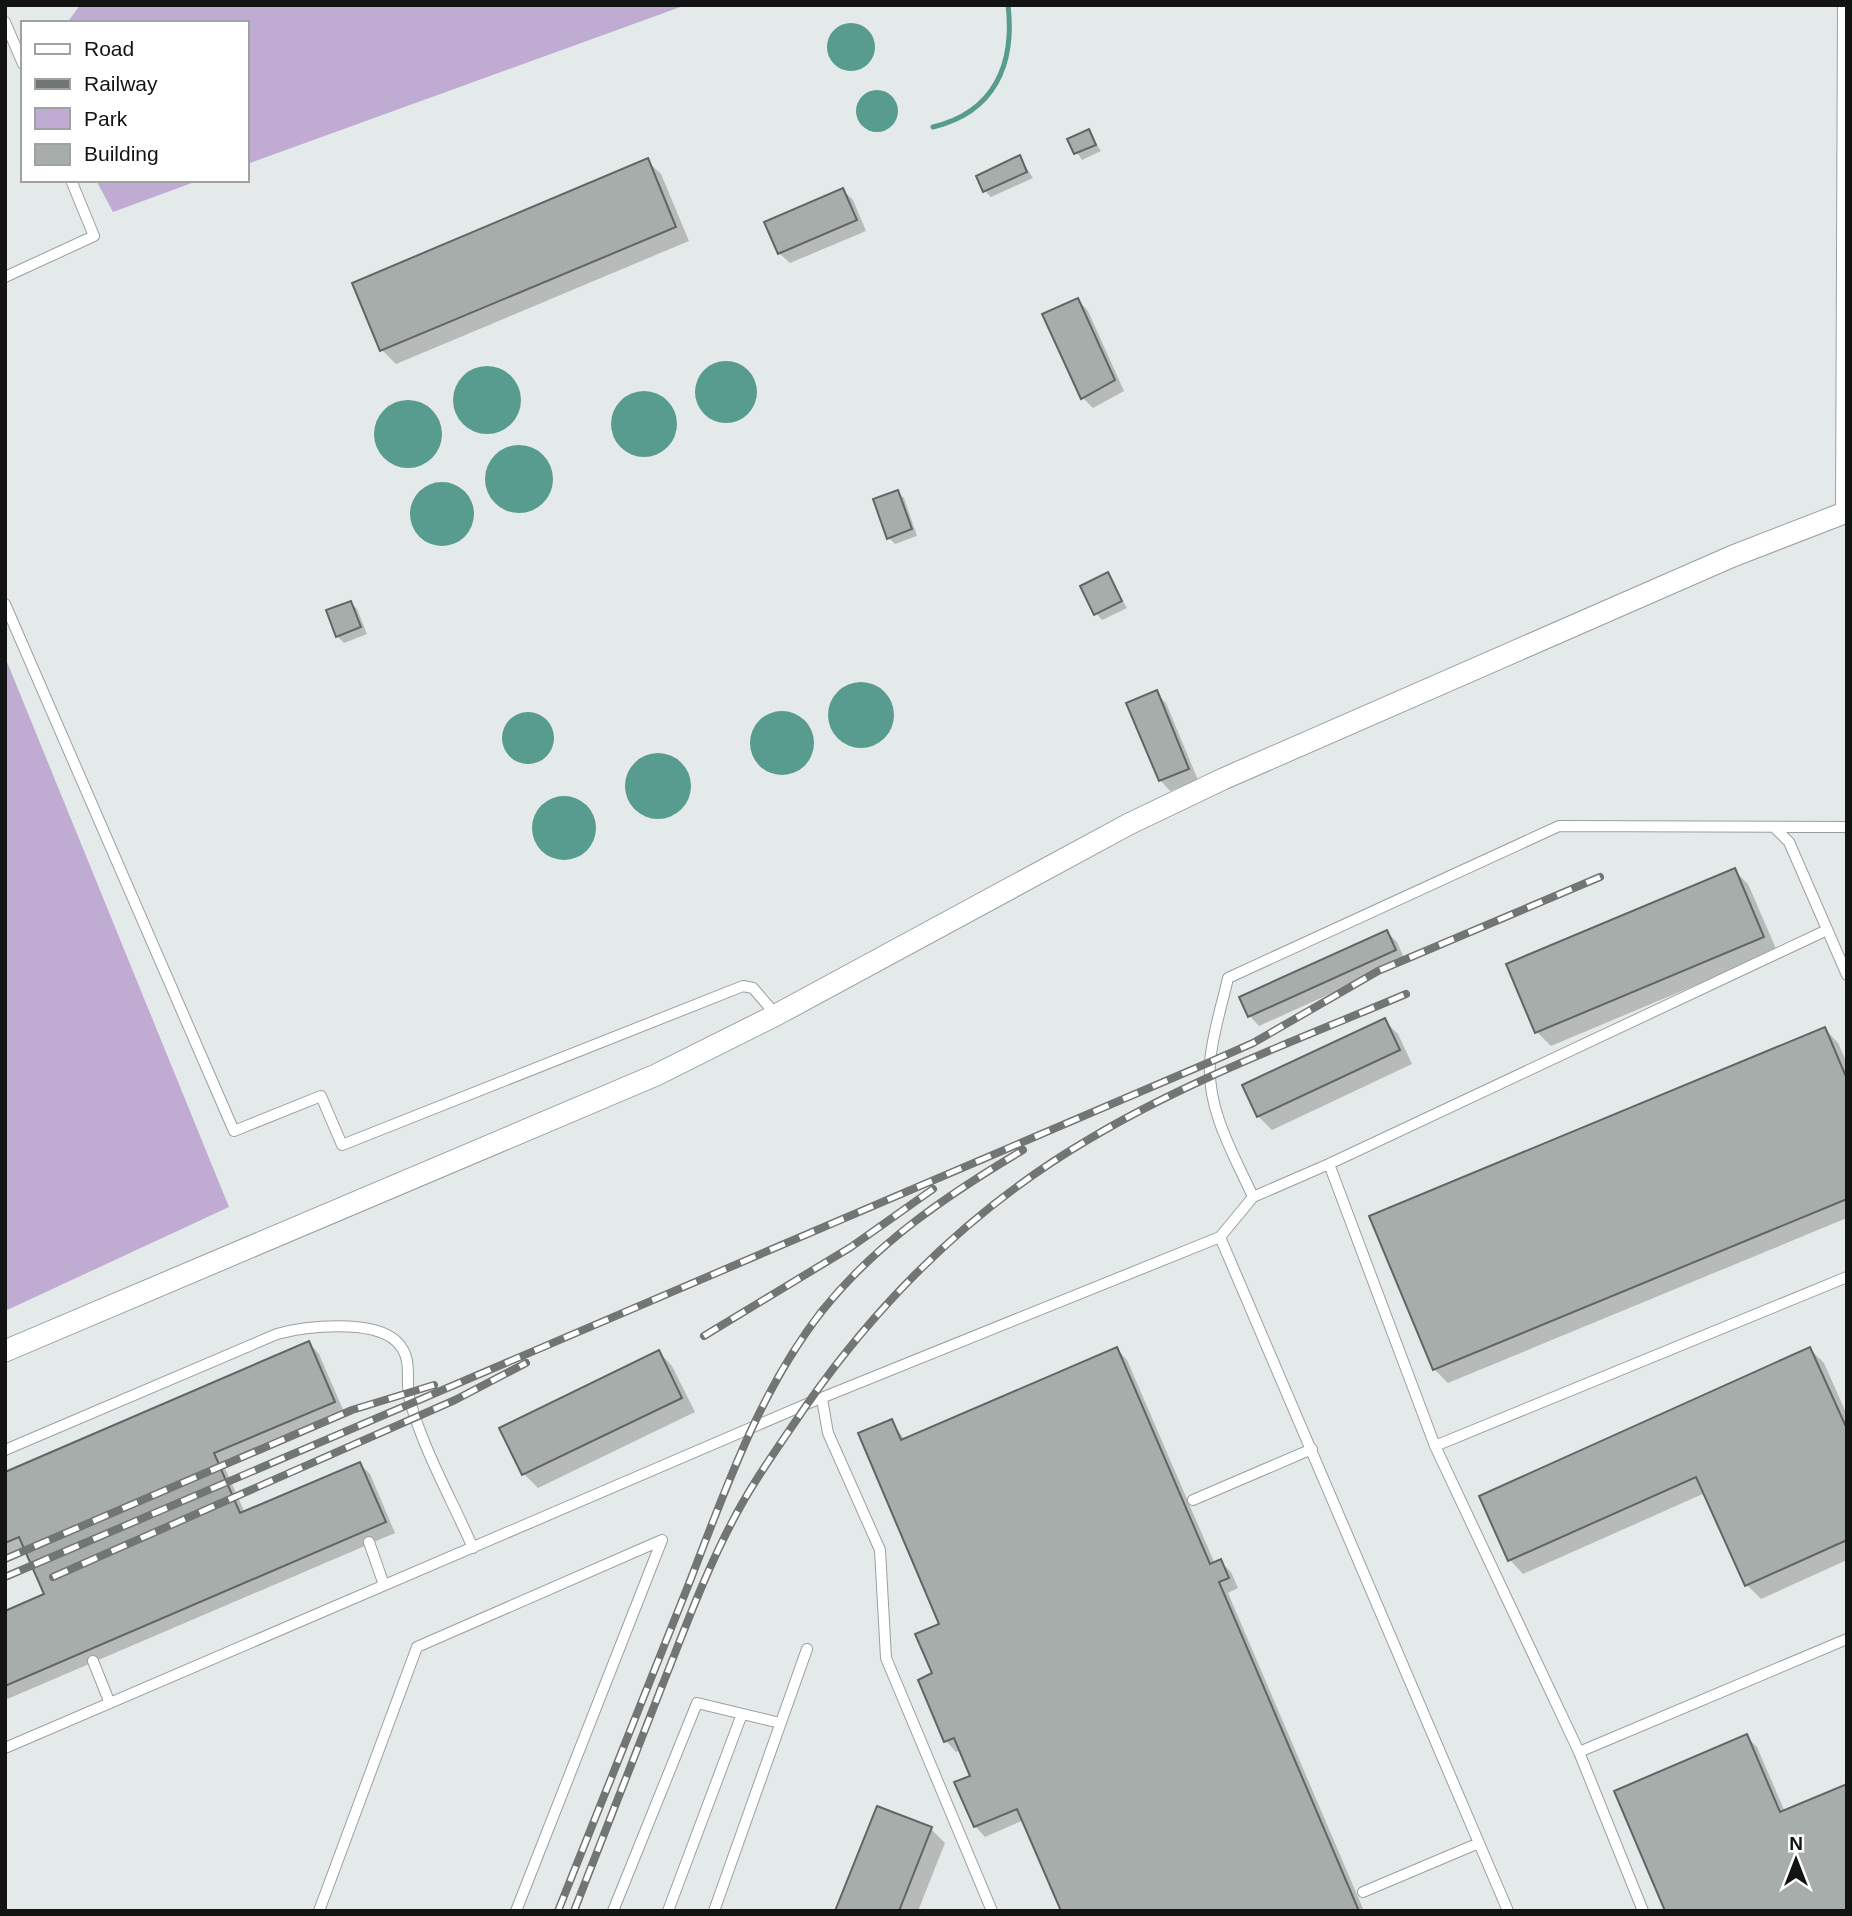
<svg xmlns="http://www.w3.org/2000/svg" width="1852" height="1916" viewBox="0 0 1852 1916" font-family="Helvetica,sans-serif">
<rect width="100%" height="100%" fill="#e4eae9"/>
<path fill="#c0abd3" d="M80,5H686L247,164V23H67Z
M96,180H200L113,212Z
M5,657L229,1207L5,1311Z"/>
<path fill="#589b8f" d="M827 47a24 24 0 1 1 48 0a24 24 0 1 1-48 0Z
M856 111a21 21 0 1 1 42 0a21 21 0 1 1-42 0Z
M695 392a31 31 0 1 1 62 0a31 31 0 1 1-62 0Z
M453 400a34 34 0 1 1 68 0a34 34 0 1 1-68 0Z
M611 424a33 33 0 1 1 66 0a33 33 0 1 1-66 0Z
M374 434a34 34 0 1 1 68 0a34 34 0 1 1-68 0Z
M485 479a34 34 0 1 1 68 0a34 34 0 1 1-68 0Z
M410 514a32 32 0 1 1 64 0a32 32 0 1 1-64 0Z
M828 715a33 33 0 1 1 66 0a33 33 0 1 1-66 0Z
M750 743a32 32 0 1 1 64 0a32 32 0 1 1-64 0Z
M502 738a26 26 0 1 1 52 0a26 26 0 1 1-52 0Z
M625 786a33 33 0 1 1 66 0a33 33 0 1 1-66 0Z
M532 828a32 32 0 1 1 64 0a32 32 0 1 1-64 0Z"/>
<path fill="#0003" d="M1088,131L1101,151L1082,160L1069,140Z
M1020,158L1033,178L991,197L985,191Z
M647,161L661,174L689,241L396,364L382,350Z
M843,190L853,200L866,231L790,263L779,253Z
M1078,300L1088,311L1124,391L1093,408L1083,398L1045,315Z
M897,492L904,498L917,536L895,544L889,538Z
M1107,574L1127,608L1102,620L1096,613Z
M351,603L357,609L367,634L344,643L337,636Z
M1156,693L1166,703L1198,780L1170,791L1160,780Z
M1734,870L1748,884L1777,951L1551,1046L1537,1032Z
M1387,932L1397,942L1405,960L1259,1026L1249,1015Z
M1384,1020L1398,1034L1412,1064L1272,1130L1258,1116Z
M1825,1029L1838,1043L1847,1063V1218L1448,1383L1434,1369L1371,1217Z
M309,1343L319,1354L344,1412L223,1464L245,1513L360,1464L370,1474L395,1533L5,1700V1613L46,1595L26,1548L5,1557V1474Z
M1117,1349L1127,1360L1215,1564L1221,1562L1231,1572L1238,1588L1228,1593L1364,1911H1063L1024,1820L985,1837L975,1826L972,1776L961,1750L956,1752L946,1741L920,1681L935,1674L941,1625L891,1421L905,1440Z
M1810,1349L1824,1363L1847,1415V1560L1761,1599L1747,1585L1705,1493L1523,1574L1510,1560Z
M659,1352L672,1366L695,1412L538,1488L524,1474Z
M1747,1737L1757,1747L1785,1812L1667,1911Z
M878,1808L931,1829L945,1843L918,1911H837Z"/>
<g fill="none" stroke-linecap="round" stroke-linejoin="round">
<path stroke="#589b8f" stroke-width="5" d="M933,127C995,112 1015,64 1008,5"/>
</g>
<path fill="#a7adab" stroke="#616665" stroke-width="2" d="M1089,129L1096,145L1074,154L1067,139Z
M1020,155L1027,172L983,192L976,176Z
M648,158L676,227L380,351L352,283Z
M843,188L857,220L778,254L764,222Z
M1078,298L1115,380L1081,399L1042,314Z
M898,490L912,529L887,539L873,499Z
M1108,572L1122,601L1094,615L1080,586Z
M351,601L361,627L336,637L326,610Z
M1157,690L1189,769L1159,781L1126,703Z
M1735,868L1764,937L1535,1033L1506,964Z
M1387,930L1396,950L1248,1017L1239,997Z
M1385,1018L1400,1050L1257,1117L1242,1085Z
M1825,1027L1847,1079V1199L1433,1370L1369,1216Z
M309,1341L335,1402L214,1453L240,1513L360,1462L386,1522L5,1686V1611L44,1594L19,1537L5,1543V1472Z
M1117,1347L1210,1564L1221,1559L1229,1578L1219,1582L1359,1911H1061L1017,1809L974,1827L954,1782L970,1776L954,1738L944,1742L918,1680L932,1673L915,1634L939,1624L858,1433L892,1419L901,1440Z
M1810,1347L1847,1429V1540L1745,1586L1696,1477L1508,1561L1479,1496Z
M659,1350L682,1398L522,1475L499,1428Z
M1747,1734L1780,1812L1847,1784V1911H1665L1614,1791Z
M877,1806L932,1827L899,1911H835Z"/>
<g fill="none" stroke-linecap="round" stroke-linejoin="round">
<g stroke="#9aa09f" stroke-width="12">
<path id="lane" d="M5,22L23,64
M5,277L94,236L71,180
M1841,515L1843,5
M5,604L234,1131L321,1096L342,1145L743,986L753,988L776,1015
M1774,827L1789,842L1847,975
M1329,1164L1827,930
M1253,1197C1234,1155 1207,1110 1210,1063C1212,1035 1222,1005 1228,978L1559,826L1847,827
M822,1399L828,1433L880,1550L886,1658L992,1911
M1435,1446L1847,1277
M5,1450L277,1334C305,1326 372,1319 396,1341C415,1359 404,1379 410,1401C424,1451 452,1500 473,1548
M1193,1500L1312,1449
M369,1542L384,1585
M93,1661L109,1701
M5,1748L809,1403L1220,1237
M1363,1892L1479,1843
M319,1911L417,1647L662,1540
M516,1911L662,1540
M613,1911L697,1703L780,1723
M668,1911L742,1714
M714,1911L807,1649
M1508,1911L1220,1237L1253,1197L1329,1164L1435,1446L1579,1752
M1643,1911L1579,1752L1847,1639"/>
</g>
<g stroke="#9aa09f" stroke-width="23">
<path id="street" d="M5,1351L656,1075L776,1015L1129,824L1223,779L1733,556L1839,515"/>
</g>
<use href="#lane" stroke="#fff" stroke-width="10"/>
<use href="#street" stroke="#fff" stroke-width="21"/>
<g stroke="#717574" stroke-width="8">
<path id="rail" d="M704,1336L851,1247L933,1189
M5,1559L352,1410L434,1385
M5,1577L1210,1062L1253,1043L1378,971L1600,877
M53,1577L455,1400L526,1363
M558,1911C602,1801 646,1691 690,1581C726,1488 760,1390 822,1311C877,1242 949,1194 1023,1150
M574,1911C603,1836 633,1761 662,1686C684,1631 704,1576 731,1524C753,1481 781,1443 808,1403C883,1296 978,1204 1091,1138C1190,1079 1300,1039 1406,994"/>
</g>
<use href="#rail" stroke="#fff" stroke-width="5" stroke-dasharray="16" stroke-linecap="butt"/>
</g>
<rect width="1852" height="1916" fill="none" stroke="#121413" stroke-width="14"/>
<rect x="21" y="21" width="228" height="161" fill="#ffffff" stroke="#a0a1a1" stroke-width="2"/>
<rect x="35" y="44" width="35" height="10" fill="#ffffff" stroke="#a0a1a1" stroke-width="2"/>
<text x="84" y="56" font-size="21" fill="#121413">Road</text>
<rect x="35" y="79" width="35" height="10" fill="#717574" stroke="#a0a1a1" stroke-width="2"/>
<text x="84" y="91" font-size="21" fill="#121413">Railway</text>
<rect x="35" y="108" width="35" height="21" fill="#c0abd3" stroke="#a0a1a1" stroke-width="2"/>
<text x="84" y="126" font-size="21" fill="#121413">Park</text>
<rect x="35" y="144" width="35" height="21" fill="#a7adab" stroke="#a0a1a1" stroke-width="2"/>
<text x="84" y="161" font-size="21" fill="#121413">Building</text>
<g transform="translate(1796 1860)" stroke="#ffffff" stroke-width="5" paint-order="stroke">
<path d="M0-5L12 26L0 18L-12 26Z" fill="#121413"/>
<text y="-10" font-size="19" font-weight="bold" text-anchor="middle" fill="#121413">N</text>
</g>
</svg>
